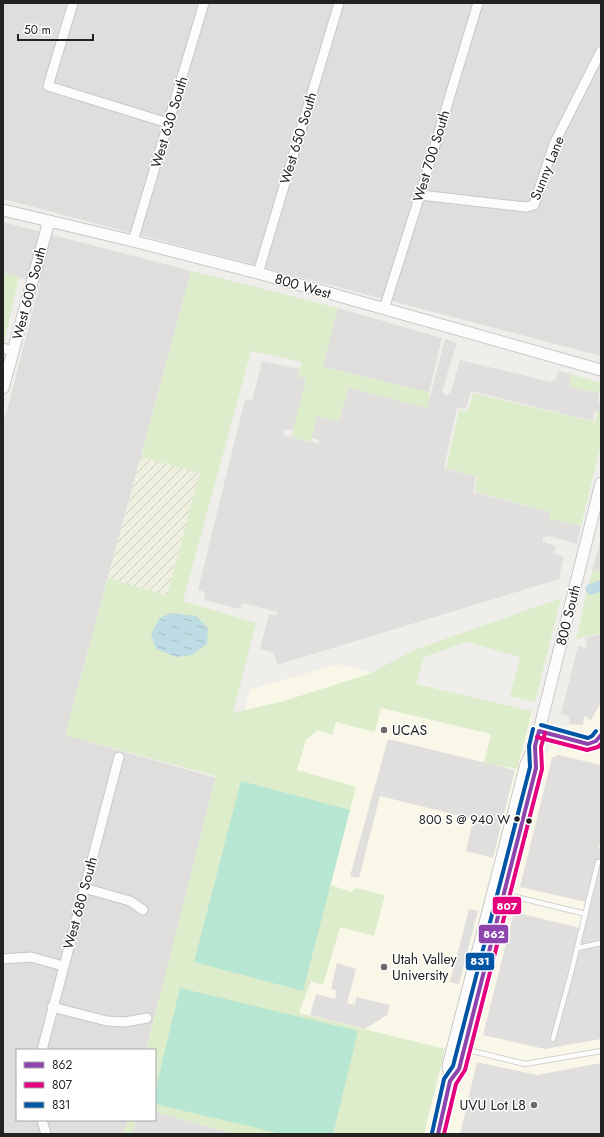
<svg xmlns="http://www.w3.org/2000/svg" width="604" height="1137" viewBox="0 0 604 1137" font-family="Jost,sans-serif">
<defs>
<pattern id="farmland-furrows" width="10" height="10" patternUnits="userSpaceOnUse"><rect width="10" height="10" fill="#efefdf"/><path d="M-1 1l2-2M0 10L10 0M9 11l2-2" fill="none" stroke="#cdcdbf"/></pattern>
<pattern id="water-ripples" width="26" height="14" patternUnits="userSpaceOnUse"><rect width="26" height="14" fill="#bfdbe3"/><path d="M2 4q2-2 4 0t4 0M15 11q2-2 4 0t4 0" fill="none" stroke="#a4bcc2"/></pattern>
</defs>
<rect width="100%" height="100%" fill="#f0eeeb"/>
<path fill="#dfdedc" d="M3,3H601V356L3,199Z
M3,222L191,271L65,735L216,778L146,1050H17V1120H128L124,1134H3V418H5L40,283L3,273Z
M338,308L442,338L429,392L323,367Z
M601,538V570L592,572Z"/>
<path fill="#f8f7e8" d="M337,664L533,713L511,800L569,724L582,725L584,716L591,720L601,702V1134H124L128,1120H155V1050H146L216,778L230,764L250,690Z"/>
<path fill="url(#farmland-furrows)" d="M141,457L200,473L167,596L108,578Z"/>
<path fill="#ddeccb" d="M191,271L338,308L323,367L429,392V399L427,409L349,388L339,422L317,417L311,442L291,437L306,379L298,376L302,362L251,351L183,601L256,623L233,713L284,701L369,674L414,650L561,598L535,702L510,696L520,657L467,642L424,657L416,684L532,711L517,769L484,763L491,734L381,708L375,732L336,722L332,735L318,730L306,740L297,770L356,787L330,885L352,892L355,888L385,895L374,936L340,927L323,985L311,981L299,1013L445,1049L424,1134H235L155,1112V1050H146L216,776L65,735L108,578L167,596L200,473L141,457Z
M3,273L19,277L3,347Z
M571,374L601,383V393L570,387L569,381Z
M473,393L595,422L601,395V444L581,526L556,520L548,521L550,512L476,492L475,488L478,477L446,468L459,410L468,411Z
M601,570V633L576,639L592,572Z
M128,1120H136L132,1134H124Z"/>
<path fill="#b7e6d2" d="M241,781L350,810L303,991L194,962Z
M180,988L358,1031L333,1134H282L155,1104V1092Z"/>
<path fill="#e0dfde" d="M445,339L457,343L442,391L446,396L451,392L460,360L551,382L556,379L558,371L571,374L569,381L570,387L599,393L598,402L601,403V404L599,412L595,411L593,421L471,391L466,409L457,407L444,468L476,477L473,492L550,512L549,521L556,520L581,526L577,544L548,536L543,538V542L556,546L554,554L564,556L559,579L277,665L274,653L260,649L269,614L276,615L278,614L277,612L242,603L240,609L204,600L205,592L198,590L245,399L252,400L262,361L299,369L298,376L306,379L293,430L286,429L283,432L284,435L318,444L319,443V440L312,438L317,416L339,422L349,388L427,408Z
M601,634V702L591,720L584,716L583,725L569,724V716L561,714L578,646L587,648L585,638Z
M388,739L515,770L493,858L466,851L473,819L380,796L359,878L350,876Z
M558,755L601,765V840L599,847L601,854V1039L545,1049L483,1035L514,912L580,928L586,902L520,887L552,758Z
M469,909L478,911L459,984L450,982Z
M337,963L356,969L347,1003L355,1005L356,997L390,1005L387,1015L365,1029L310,1015L316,994L335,999L337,991L331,989Z
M477,1062L537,1075L601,1063V1134H460Z
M155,1112L235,1134H132L136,1120H155Z"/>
<path fill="url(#water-ripples)" d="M171,613L196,616L208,628L207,644L192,655L176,657L156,649L151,634L160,618Z"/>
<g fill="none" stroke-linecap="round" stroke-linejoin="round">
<path stroke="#bfdbe3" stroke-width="11" d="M591,589L601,586"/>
<g stroke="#c9c8c7" stroke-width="6">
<path id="service" d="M504,894L586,914
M578,948L601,943
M553,1039L570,977L598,862H601
M464,1049L525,1064L601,1051"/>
</g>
<g stroke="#c9c8c7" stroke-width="11">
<path id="minor" d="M73,3L48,86L168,123
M420,195L517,206L527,207L534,205L554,144L601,51
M133,241L204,3
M258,273L339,3
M384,309L420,195L478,3
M3,348L13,351
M84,888L130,901L143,910
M3,959L31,957L63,966
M52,1007L107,1021L125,1022L147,1018
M42,1050L119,757
M42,1120L46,1134"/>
</g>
<g stroke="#c9c8c7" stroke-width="13">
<path id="tertiary" d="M3,210L133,241L258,273L601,370
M3,388L49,221
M539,731L588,744L596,741L601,735
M450,1081L459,1069L536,768L535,746
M438,1134L450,1081L448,1066L526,764L535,746L539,731L601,483"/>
</g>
<use href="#service" stroke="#fdfcfc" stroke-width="4.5"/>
<use href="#minor" stroke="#fdfcfc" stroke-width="9"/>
<use href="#tertiary" stroke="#fdfcfc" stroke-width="11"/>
<g stroke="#fff" stroke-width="7">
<path id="bus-1" d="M539,731L588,744L596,741L601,735
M438,1134L450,1081L459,1069L536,768L535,746L539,731"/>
</g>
<g stroke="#fff" stroke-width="7">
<path id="bus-2" d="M537,737L587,750L598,747L601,744
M444,1134L456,1084L465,1070L542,769L541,747L545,733"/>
</g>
<g stroke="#fff" stroke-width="7">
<path id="bus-3" d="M541,725L588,738L592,736L596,731
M432,1133L444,1079L453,1066L530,767L529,746L533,729"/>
</g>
<use href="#bus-1" stroke="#8e44ad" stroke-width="4"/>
<use href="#bus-2" stroke="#e5007d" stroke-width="4"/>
<use href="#bus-3" stroke="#0055a4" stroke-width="4"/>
</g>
<g fill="#6a6968" stroke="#fff" stroke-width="1.5">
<circle cx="384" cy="730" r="4"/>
<circle cx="384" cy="967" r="4"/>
<circle cx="534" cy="1105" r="4"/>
</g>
<g fill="#222" stroke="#fff" stroke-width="1.5">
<circle cx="517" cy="819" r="3.5"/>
<circle cx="529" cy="821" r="3.5"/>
</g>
<g text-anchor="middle" stroke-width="3" stroke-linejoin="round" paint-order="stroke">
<g font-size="13" fill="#222" stroke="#fff" text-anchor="end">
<text x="510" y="824">800 S @ 940 W</text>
</g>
<g font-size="14" fill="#222" stroke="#fff">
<text transform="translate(169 122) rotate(-73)" y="5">West 630 South</text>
<text transform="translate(298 138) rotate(-73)" y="5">West 650 South</text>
<text transform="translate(431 156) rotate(-73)" y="5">West 700 South</text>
<text transform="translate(547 168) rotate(-68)" y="5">Sunny Lane</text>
<text transform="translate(303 286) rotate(16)" y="5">800 West</text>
<text transform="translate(29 293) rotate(-75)" y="5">West 600 South</text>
<text transform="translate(568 615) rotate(-76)" y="5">800 South</text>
<text transform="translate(80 903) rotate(-75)" y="5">West 680 South</text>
</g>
<g font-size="14" fill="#222" stroke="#fff" text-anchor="start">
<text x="392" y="735">UCAS</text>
<text x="392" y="964">Utah Valley<tspan x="392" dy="16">University</tspan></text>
<text x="526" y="1110" text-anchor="end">UVU Lot L8</text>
</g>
</g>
<g stroke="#fff" stroke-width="1.5">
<rect x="492" y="896" width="30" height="19" rx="4" fill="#e5007d"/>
<rect x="478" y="924" width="31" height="20" rx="4" fill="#8e44ad"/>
<rect x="465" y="952" width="30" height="19" rx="4" fill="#0055a4"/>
</g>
<g font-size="11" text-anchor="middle" font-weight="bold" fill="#fff">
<text x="507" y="910">807</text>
<text x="494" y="938">862</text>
<text x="480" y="965">831</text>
</g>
<rect width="604" height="1137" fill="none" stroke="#222222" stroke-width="8"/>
<rect x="16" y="1049" width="140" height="72" fill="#ffffff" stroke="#a7a7a7"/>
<rect x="24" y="1062" width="20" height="6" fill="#8e44ad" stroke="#a7a7a7"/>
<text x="52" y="1069" font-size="12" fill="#222222">862</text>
<rect x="24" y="1082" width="20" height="6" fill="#e5007d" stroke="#a7a7a7"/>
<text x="52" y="1089" font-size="12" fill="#222222">807</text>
<rect x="24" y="1102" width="20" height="6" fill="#0055a4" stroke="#a7a7a7"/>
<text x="52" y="1109" font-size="12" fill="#222222">831</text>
<path d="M18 34v6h75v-6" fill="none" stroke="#222222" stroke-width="2"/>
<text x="24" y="34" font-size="12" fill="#222222" stroke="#ffffff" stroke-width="3" paint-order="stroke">50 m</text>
</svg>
